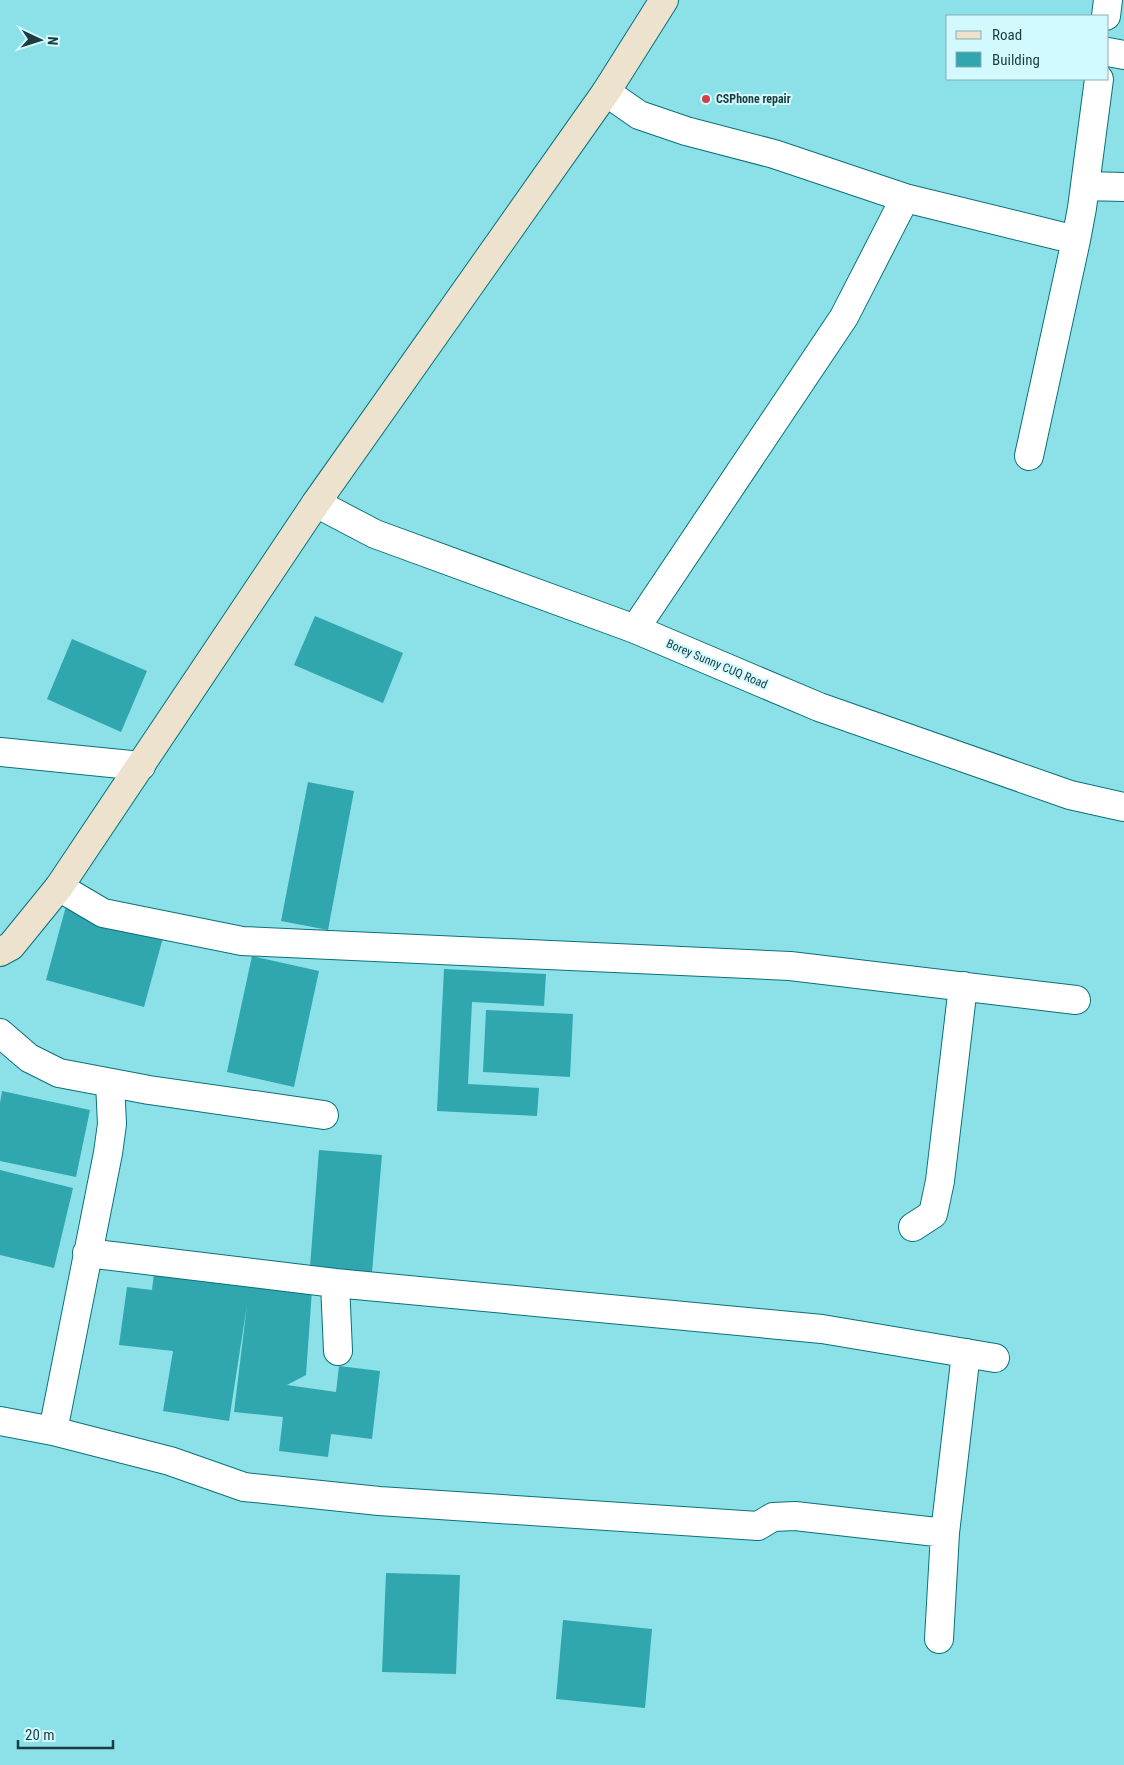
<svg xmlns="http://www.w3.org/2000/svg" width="1124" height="1765" viewBox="0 0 1124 1765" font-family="'Roboto Condensed',sans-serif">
<rect width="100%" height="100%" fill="#8ce1e8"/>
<path fill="#30a6af" d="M315,616L403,653L383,703L294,665Z
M72,639L147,671L121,732L47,699Z
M308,782L354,791L328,930L281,921Z
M66,906L164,934L144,1007L46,980Z
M252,956L319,971L294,1087L227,1072Z
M444,969L546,974L544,1006L472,1002L468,1084L539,1088L537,1116L437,1111Z
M486,1010L573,1014L570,1077L483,1072Z
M2,1091L90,1110L76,1177L0,1161V1103Z
M319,1150L382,1155L372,1272L310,1267Z
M0,1170L73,1188L54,1268L0,1255Z
M154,1273L312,1290L306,1375L287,1385L336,1392L339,1366L380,1371L372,1439L331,1434L328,1457L279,1451L283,1417L234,1412L247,1305L229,1421L163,1411L173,1351L119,1345L127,1287L152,1290Z
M386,1573L460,1575L456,1674L382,1672Z
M563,1620L652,1629L645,1708L556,1699Z"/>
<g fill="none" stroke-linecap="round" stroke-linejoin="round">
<g stroke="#0a7178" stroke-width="30">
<path id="street" d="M1106,16L1108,0
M1108,52L1124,55
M606,92L639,115L686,131L774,154L905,198
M1085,186L1124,187
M1029,456L1076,240
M316,503L375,534L635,629L819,707L1070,795L1124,807
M635,629L844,317L905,198L1076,240L1082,208L1099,79
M0,752L141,766
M59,887L103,913L242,941L790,966L1076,1000
M0,1033L29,1058L59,1073L149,1090L324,1115
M913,1227L933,1214L940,1181L963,986
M87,1253L335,1283L822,1329L995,1358
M335,1283L338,1351
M0,1421L53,1431L170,1461L244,1487L379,1501L758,1526L773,1517L795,1516L945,1533
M53,1431L108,1153L112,1124L110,1083
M939,1639L945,1533L966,1353"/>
</g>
<g stroke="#0a7178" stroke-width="30">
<path id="secondary" d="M0,952L11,946L59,887L316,503L606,92L664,0"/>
</g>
<use href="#street" stroke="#fff" stroke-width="28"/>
<use href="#secondary" stroke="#ece2ce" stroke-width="28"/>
</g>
<circle fill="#d04046" stroke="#d2fafe" stroke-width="2" cx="706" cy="99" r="5"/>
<g text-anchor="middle" stroke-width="4" stroke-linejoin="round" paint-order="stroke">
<g font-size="12" font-weight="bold" fill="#193d40" stroke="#d2fafe" text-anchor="start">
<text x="716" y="103">CSPhone repair</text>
</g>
<g font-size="12" fill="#193d40" stroke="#d2fafe">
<text transform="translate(717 664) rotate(23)" y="4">Borey Sunny CUQ Road</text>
</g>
</g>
<rect x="946" y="15" width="162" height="65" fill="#d2fafe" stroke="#88aeb2"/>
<rect x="956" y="31" width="25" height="8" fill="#ece2ce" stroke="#88aeb2"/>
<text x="992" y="40" font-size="15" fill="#193d40">Road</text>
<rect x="956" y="52" width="25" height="15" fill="#30a6af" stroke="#88aeb2"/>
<text x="992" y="65" font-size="15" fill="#193d40">Building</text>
<g transform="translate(40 40) rotate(94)" stroke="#d2fafe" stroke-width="4" paint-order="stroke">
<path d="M0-4L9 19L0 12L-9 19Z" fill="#193d40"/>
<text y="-8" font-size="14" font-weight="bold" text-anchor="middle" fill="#193d40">N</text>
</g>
<path d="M18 1740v8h95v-8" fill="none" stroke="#193d40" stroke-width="2.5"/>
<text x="25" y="1740" font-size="15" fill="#193d40" stroke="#d2fafe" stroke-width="4" paint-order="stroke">20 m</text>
</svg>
